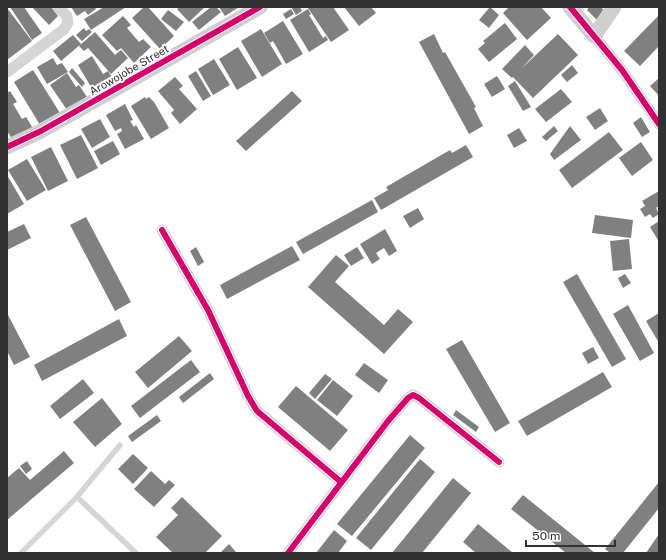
<svg xmlns="http://www.w3.org/2000/svg" width="666" height="560" viewBox="0 0 666 560" font-family="'Public Sans',sans-serif">
<rect width="100%" height="100%" fill="#fff"/>
<path fill="#808080" d="M10,7H24L42,33L32,40Z
M32,7H51L58,16L49,25Z
M71,7H95L96,9L88,15L85,11L77,16Z
M104,7H126L91,30L84,19Z
M144,7H148L174,36L160,49L132,18Z
M180,7H205L189,22L177,9Z
M211,7H216L221,12L199,30L192,22Z
M219,7H239L225,16Z
M291,7H300L302,11L296,15Z
M310,7H333L349,30L331,42L308,8Z
M344,7H371L376,13L359,26Z
M490,7L499,15L489,28L479,20Z
M509,7H541L551,18L527,40L503,13Z
M589,7H601L607,14L599,22L587,10Z
M7,8L32,41L7,60Z
M291,9L294,14L286,19L283,14Z
M308,9L311,14L309,15L323,38L326,36L328,40L309,52L290,20Z
M168,10L184,22L176,31L161,19Z
M659,15V46L640,66L624,51Z
M123,16L131,25L127,28L139,42L143,39L151,47L134,63L121,48L117,51L102,35Z
M283,21L303,54L286,64L273,41L270,43L264,33Z
M505,23L517,39L489,62L478,49L485,43L483,41Z
M84,28L86,31L89,29L92,32L82,41L76,35Z
M261,29L282,64L262,77L241,41Z
M95,32L115,55L121,50L128,58L111,74L88,48L84,51L79,46Z
M434,34L443,53L445,52L476,107L474,108L483,126L469,134L419,42Z
M558,34L578,55L533,98L513,77L512,78L502,69L525,45L534,55L521,69Z
M73,35L81,44L61,61L53,51Z
M238,47L257,78L237,90L219,59Z
M92,56L103,74L108,71L114,80L94,92L78,65Z
M53,58L57,65L62,63L68,72L47,84L37,67Z
M214,59L230,85L213,95L198,69Z
M572,65L578,73L567,82L561,75Z
M72,68L85,83L82,87L69,72Z
M33,70L60,113L40,125L14,82Z
M196,71L211,96L203,101L188,76Z
M67,73L76,87L79,85L87,97L67,110L50,85Z
M497,76L505,89L492,97L484,84Z
M175,77L183,86L179,89L197,109L180,124L171,113L174,110L158,91Z
M658,79L659,81V96L650,86Z
M515,81L531,107L523,111L508,86Z
M561,89L572,102L546,122L535,109Z
M10,91L17,102L13,104L22,119L26,117L34,130L14,142L7,131V93Z
M292,91L302,101L246,151L236,141Z
M145,97L146,99L149,97L154,102L169,128L151,139L131,106Z
M125,104L133,120L130,121L134,127L136,125L144,139L125,149L117,134L122,131L121,128L115,131L106,115Z
M600,108L608,121L595,130L586,117Z
M641,117L650,132L642,137L633,123Z
M100,119L110,137L92,148L81,129Z
M554,126L558,131L546,141L542,137Z
M570,126L581,140L554,160L550,154Z
M519,128L527,141L514,148L507,135Z
M609,132L623,150L572,188L559,170Z
M81,135L98,168L77,179L60,145Z
M113,141L120,154L101,165L94,151Z
M641,142L653,160L632,176L619,158Z
M466,145L473,157L381,210L374,198L388,190L386,187L450,150L452,153Z
M51,147L68,181L48,191L31,157Z
M27,159L46,190L27,201L8,170Z
M7,175L24,204L7,214Z
M659,191V206L656,208L659,214L653,218L650,214L645,217L640,209L645,206L642,201Z
M372,200L378,212L303,254L296,242Z
M418,208L424,219L410,228L403,216Z
M595,215L633,220L631,238L592,233Z
M86,217L131,302L115,311L70,225Z
M659,221V242L650,227Z
M24,224L31,238L7,250V232Z
M385,229L397,251L389,256L384,248L376,253L380,259L372,264L360,244Z
M629,239L632,269L613,271L610,241Z
M292,246L300,260L227,299L220,285Z
M196,247L204,262L198,266L190,251Z
M357,247L364,258L351,266L344,255Z
M336,255L349,266L335,282L384,325L398,309L413,322L384,354L308,287Z
M577,274L626,359L612,367L563,282Z
M625,274L631,283L623,288L618,278Z
M628,305L654,353L640,361L613,314Z
M7,313L30,357L14,365L7,351Z
M659,313V343L646,321Z
M119,319L127,336L42,381L34,365Z
M179,336L192,351L148,388L135,372Z
M462,340L510,423L495,432L446,349Z
M593,347L599,358L588,364L582,353Z
M191,360L200,372L140,418L131,406Z
M364,363L388,380L379,393L355,375Z
M603,372L612,387L527,436L518,421Z
M210,373L214,379L183,403L179,397Z
M325,374L332,379L315,399L309,393Z
M83,379L94,393L60,419L50,406Z
M333,380L353,396L337,416L317,400Z
M296,386L348,430L330,451L278,407Z
M102,398L122,424L95,447L73,422Z
M456,410L479,427L476,432L453,415Z
M157,415L161,421L132,442L128,436Z
M410,435L425,448L352,536L337,524Z
M64,451L74,463L7,520V478L19,468L30,480Z
M133,454L148,468L133,484L118,469Z
M420,459L435,472L371,550L356,538Z
M27,461L32,469L26,474L20,466Z
M151,471L165,484L169,480L175,485L154,507L134,489Z
M453,478L471,493L422,553H392Z
M659,482V508L623,553H610L605,549Z
M523,495L595,553H566L511,509Z
M182,497L222,536L205,553H173L156,537L178,515L171,508Z
M478,524L513,553H476L463,542Z
M334,530L347,541L338,553H316Z
M659,534V550L657,553H646Z
M229,544L236,552L238,553H220Z"/>
<g fill="none" stroke-linecap="round" stroke-linejoin="round">
<path stroke="#d5d5d5" stroke-width="5.5" d="M76,498L120,445
M21,553L76,498H78L136,553"/>
<path stroke="#d5d5d5" stroke-width="11" d="M594,36L622,70L659,124
M7,72L63,30L68,23L67,16L58,7
M162,230L208,310L248,396L257,411L341,482
M288,553L388,421L408,398L413,395L419,398L499,462"/>
<path stroke="#cfcfcf" stroke-width="15" d="M570,7L594,36L614,7
M7,147L41,131L260,7"/>
<g stroke="#fff" stroke-width="8">
<path id="cycleway" d="M570,7L622,70L659,124
M7,147L41,131L260,7
M162,230L208,310L248,396L257,411L341,482
M288,553L388,421L408,398L413,395L419,398L499,462"/>
</g>
<use href="#cycleway" stroke="#d6006c" stroke-width="6"/>
</g>
<g text-anchor="middle" stroke-width="4" stroke-linejoin="round" paint-order="stroke">
<g font-size="11" fill="#313131" stroke="#fff">
<text transform="translate(129 70) rotate(-30)" y="4">Arowojobe Street</text>
</g>
</g>
<rect width="666" height="560" fill="none" stroke="#313131" stroke-width="16"/>
<path d="M526 540v6h89v-6" fill="none" stroke="#313131" stroke-width="2"/>
<text x="532" y="540" font-size="12" fill="#313131" stroke="#ffffff" stroke-width="3" paint-order="stroke">50 m</text>
</svg>
